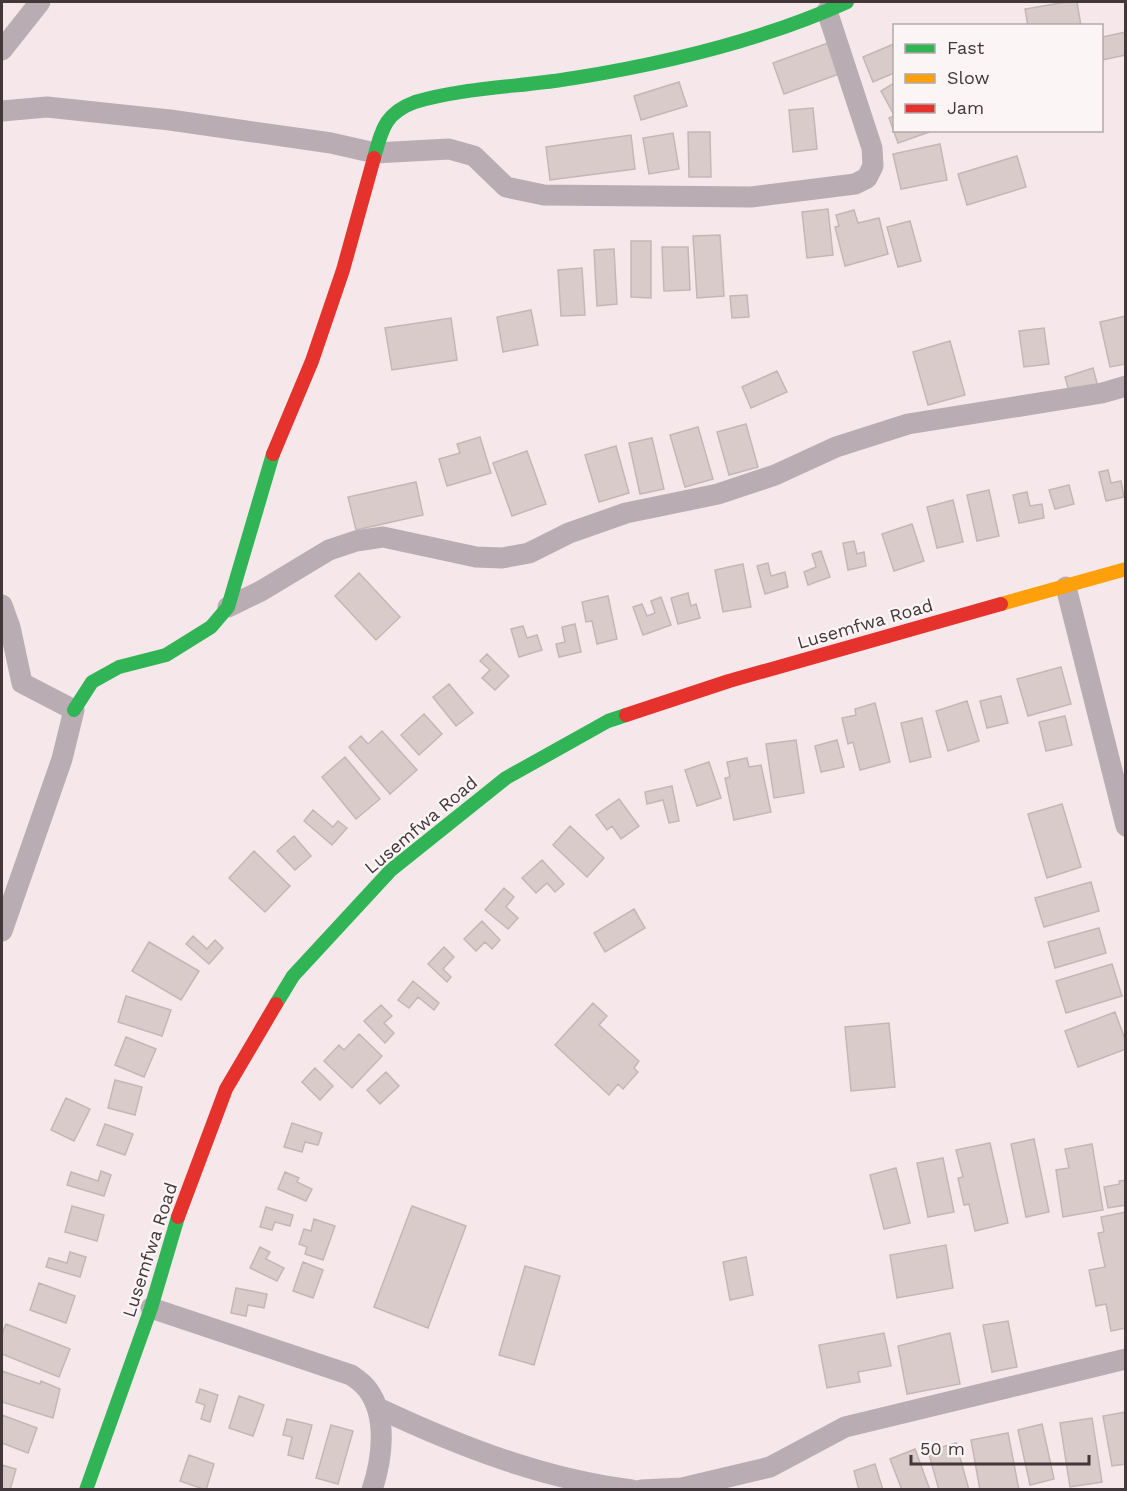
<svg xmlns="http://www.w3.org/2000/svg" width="1127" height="1491" viewBox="0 0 1127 1491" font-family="'Work Sans',sans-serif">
<rect width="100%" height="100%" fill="#f6e8ea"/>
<path fill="#d9cbca" stroke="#c3b7b6" stroke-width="1.5" d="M1066,2H1077L1081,26H1028L1025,9Z
M1126,32V55L1102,60V37Z
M828,43L839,74L784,94L773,63Z
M894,44V73L873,82L863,57Z
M679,82L687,106L641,120L634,96Z
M894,83V112L893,113L881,91Z
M813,108L817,149L793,152L789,110Z
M894,116V130H935L898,143L889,118Z
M688,132H710L711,177H689Z
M673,133L679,169L649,174L643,138Z
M631,135L635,169L550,180L546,147Z
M940,144L947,180L901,189L893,154Z
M1017,156L1026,187L967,205L958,174Z
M828,209L833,255L807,258L802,212Z
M854,210L858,223L879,218L888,254L845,266L835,227L839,226L836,215Z
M910,221L921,261L898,267L887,227Z
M720,235L724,296L697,298L693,236Z
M631,241H651V298L631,297Z
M662,247H688L690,290L664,291Z
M614,249L617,304L597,306L594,250Z
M582,268L585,315L561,316L558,270Z
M747,295L749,317L732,318L730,296Z
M531,310L538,345L503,352L497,317Z
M1126,316V364L1110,367L1100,322Z
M451,318L457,360L392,370L385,328Z
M1044,328L1049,364L1024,367L1019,331Z
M950,341L965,395L928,405L913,352Z
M1093,368L1098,387L1070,395L1065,377Z
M777,371L787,392L751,408L742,387Z
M746,424L758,467L729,475L717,432Z
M698,427L713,479L685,487L670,435Z
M480,437L491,473L447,486L439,459L460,453L457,444Z
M652,438L664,489L640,494L629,443Z
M616,446L629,493L599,502L585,455Z
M527,451L546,504L512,516L493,463Z
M1108,470L1111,483L1121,481L1124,497L1106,501L1099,472Z
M416,482L423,515L356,530L348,497Z
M1069,485L1074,504L1055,509L1049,490Z
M989,490L999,536L977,541L967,495Z
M1027,492L1030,506L1042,504L1044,518L1019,523L1013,495Z
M953,500L963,542L937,548L927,507Z
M912,524L924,561L894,571L882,534Z
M854,541L857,554L864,552L866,566L848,570L843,543Z
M821,551L830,577L808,585L804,572L816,567L812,554Z
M768,563L771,576L785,572L788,587L765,594L757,566Z
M743,564L751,607L723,612L715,570Z
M359,573L400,617L376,640L335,596Z
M688,593L691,606L696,604L700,618L678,624L671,598Z
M608,596L617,639L597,644L592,621L586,622L582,602Z
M661,597L671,625L643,635L633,607L642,604L647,616L655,613L651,601Z
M575,624L581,652L559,657L556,644L565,642L562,627Z
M523,626L527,638L537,635L542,650L519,657L511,629Z
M487,654L509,676L495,690L482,678L490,670L480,661Z
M1061,667L1071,704L1028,716L1017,679Z
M449,684L473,713L456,726L433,697Z
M1001,696L1008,723L987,728L980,701Z
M967,701L979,741L948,751L936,711Z
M875,703L890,762L860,770L853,742L848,744L842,718L856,715L855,709Z
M424,714L442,734L419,755L401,735Z
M1065,716L1072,745L1046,751L1039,722Z
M922,718L931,757L910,762L901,723Z
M382,731L417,770L390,794L349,747L361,736L368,744Z
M796,740L804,793L774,798L766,744Z
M837,740L844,767L821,772L815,746Z
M345,757L380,799L356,819L322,777Z
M747,758L749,767L761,765L771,812L734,820L725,778L730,777L727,762Z
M709,762L721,798L697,806L685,770Z
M672,786L679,821L669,823L663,800L647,804L645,792Z
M619,799L639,826L621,839L612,826L607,830L596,815Z
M1062,804L1081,867L1047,878L1028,814Z
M313,810L333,827L338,821L347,828L332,845L304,821Z
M570,826L604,858L587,877L553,845Z
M294,836L311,856L295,870L277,851Z
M254,851L290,886L265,912L229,878Z
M542,860L564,884L555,892L547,883L536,893L522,878Z
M1091,882L1099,911L1044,927L1035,898Z
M504,888L514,897L506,907L518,918L508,929L485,910Z
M634,909L645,928L605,952L594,933Z
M482,921L500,940L492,949L485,942L476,951L464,939Z
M1099,928L1106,953L1055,968L1048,942Z
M193,936L207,949L215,940L223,948L209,964L186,944Z
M149,942L199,971L181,1000L132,971Z
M444,947L454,957L443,969L451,977L447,982L428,964Z
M1112,964L1122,996L1066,1013L1056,981Z
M413,981L439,1003L434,1010L418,997L409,1008L398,1000Z
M126,996L171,1010L162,1036L118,1022Z
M593,1003L607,1016L599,1025L639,1061L634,1068L638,1072L623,1089L618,1084L609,1095L555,1045Z
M381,1005L392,1016L384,1023L394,1033L385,1043L364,1021Z
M1115,1012L1126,1042V1049L1078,1067L1065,1031Z
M889,1023L895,1087L851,1091L845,1027Z
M359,1034L382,1056L352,1088L324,1061L339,1045L344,1050Z
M126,1037L156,1049L144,1077L115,1065Z
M315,1068L333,1086L320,1100L302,1082Z
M386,1072L399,1086L380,1104L367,1090Z
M115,1080L142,1087L135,1115L108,1108Z
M66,1098L90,1109L74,1141L51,1130Z
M292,1123L322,1133L318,1145L305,1142L302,1152L284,1147Z
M105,1124L133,1134L125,1155L97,1145Z
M1034,1139L1049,1212L1026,1217L1011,1144Z
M990,1143L1008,1223L975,1231L969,1204L964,1205L958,1178L963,1177L956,1150Z
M1092,1144L1103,1210L1063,1217L1056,1170L1069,1168L1065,1149Z
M943,1158L954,1212L928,1217L917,1163Z
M896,1168L910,1223L884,1229L870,1175Z
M101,1171L111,1175L104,1196L67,1185L71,1172L98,1181Z
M285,1172L299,1178L297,1182L312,1189L306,1201L278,1189Z
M1126,1180V1205L1108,1208L1104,1187L1120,1184L1119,1181Z
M72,1206L104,1215L97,1241L65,1232Z
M412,1206L466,1226L428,1328L374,1307Z
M266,1207L293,1215L290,1226L275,1222L272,1230L260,1227Z
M1126,1212V1328L1111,1331L1106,1304L1096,1306L1089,1270L1105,1267L1098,1233L1104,1232L1101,1217Z
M314,1219L335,1226L323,1260L305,1254L307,1247L299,1244L304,1229L311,1231Z
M946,1245L953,1288L897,1298L890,1255Z
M260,1247L270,1252L266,1259L284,1268L277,1281L250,1268Z
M70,1252L86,1257L80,1277L46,1267L49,1258L67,1263Z
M746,1257L753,1295L730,1300L723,1262Z
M303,1262L323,1270L313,1298L293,1291Z
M525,1266L560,1276L534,1365L499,1355Z
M39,1283L75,1296L66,1323L30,1310Z
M236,1288L267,1294L264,1308L248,1305L246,1316L231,1313Z
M1008,1321L1017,1367L992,1372L983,1325Z
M6,1324L70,1349L59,1377L2,1354V1334Z
M884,1333L891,1366L858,1372L860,1382L827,1388L819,1345Z
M950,1333L960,1384L907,1394L898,1346Z
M2,1371L40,1384L41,1381L60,1389L53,1418L2,1402Z
M200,1389L218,1395L210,1422L201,1419L205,1405L196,1402Z
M239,1396L264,1405L253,1436L229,1428Z
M1126,1412V1464L1112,1466L1103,1416Z
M2,1415L37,1428L28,1453L2,1443Z
M1092,1418L1102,1482L1070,1487L1060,1423Z
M287,1419L312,1425L303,1459L288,1455L292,1437L283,1435Z
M1042,1424L1054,1479L1030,1485L1018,1430Z
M331,1425L353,1431L338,1484L316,1478Z
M1008,1433L1019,1490H980L971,1440Z
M956,1443L969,1490H939L928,1451Z
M915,1449L930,1490H902L890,1459Z
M189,1455L214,1464L206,1490L180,1481Z
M875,1464L883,1490H859L854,1471Z
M2,1465L16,1469L10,1490H2Z"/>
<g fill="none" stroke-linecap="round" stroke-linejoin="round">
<path stroke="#b9adb3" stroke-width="21" d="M2,50L40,2
M2,111L47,107L170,120L331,143L375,153L449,149L474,156L506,187L544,195L751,197L855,184L867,178L873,166L872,148L827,11
M1066,587L1126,826
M2,605L10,627L22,683L74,710L62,759L2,931
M228,607L261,591L329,550L356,541L383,537L476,557L502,558L529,553L569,533L626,513L718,494L775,475L836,447L908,424L1102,393L1126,386
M151,1308L351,1375C357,1379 364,1384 368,1390C388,1417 382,1460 372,1490
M378,1408C459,1446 543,1479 632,1490
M641,1490L682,1488L770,1467L845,1427L1126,1359"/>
<path stroke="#30b455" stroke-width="14" d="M374,158C382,129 385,113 415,102C466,87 522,87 574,78C667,63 761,41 847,2
M74,710L92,682L119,667L166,655L211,627L228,607L273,454
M276,1004L293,976L391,870L506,778L608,721L626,715
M86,1490L151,1308L178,1217"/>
<path stroke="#ff9f0a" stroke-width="14" d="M1001,604L1126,569"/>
<path stroke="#e5322d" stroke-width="14" d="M273,454L312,361L343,270L374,158
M626,715L729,681L1001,604
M178,1217L226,1089L276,1004"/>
</g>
<g text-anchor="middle" stroke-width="4.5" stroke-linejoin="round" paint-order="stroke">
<g font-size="18" fill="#443739" stroke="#fcf5f6">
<text transform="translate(865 624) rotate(-16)" y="6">Lusemfwa Road</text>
<text transform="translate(421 825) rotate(-40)" y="6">Lusemfwa Road</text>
<text transform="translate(150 1250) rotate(-72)" y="6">Lusemfwa Road</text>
</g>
</g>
<rect width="1127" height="1491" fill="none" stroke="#443739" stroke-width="6"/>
<rect x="893" y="24" width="210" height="108" fill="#fcf5f6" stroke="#b2a9aa" stroke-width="1.5"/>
<rect x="905" y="44" width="30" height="9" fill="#30b455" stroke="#b2a9aa" stroke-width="1.5"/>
<text x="947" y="54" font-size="18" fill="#443739">Fast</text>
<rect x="905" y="74" width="30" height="9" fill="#ff9f0a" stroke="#b2a9aa" stroke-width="1.5"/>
<text x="947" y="84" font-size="18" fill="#443739">Slow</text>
<rect x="905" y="104" width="30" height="9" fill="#e5322d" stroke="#b2a9aa" stroke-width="1.5"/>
<text x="947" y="114" font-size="18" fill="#443739">Jam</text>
<path d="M911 1455v9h178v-9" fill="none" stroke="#443739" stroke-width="3"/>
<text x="920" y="1455" font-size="18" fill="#443739" stroke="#fcf5f6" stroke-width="4.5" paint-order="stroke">50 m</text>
</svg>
